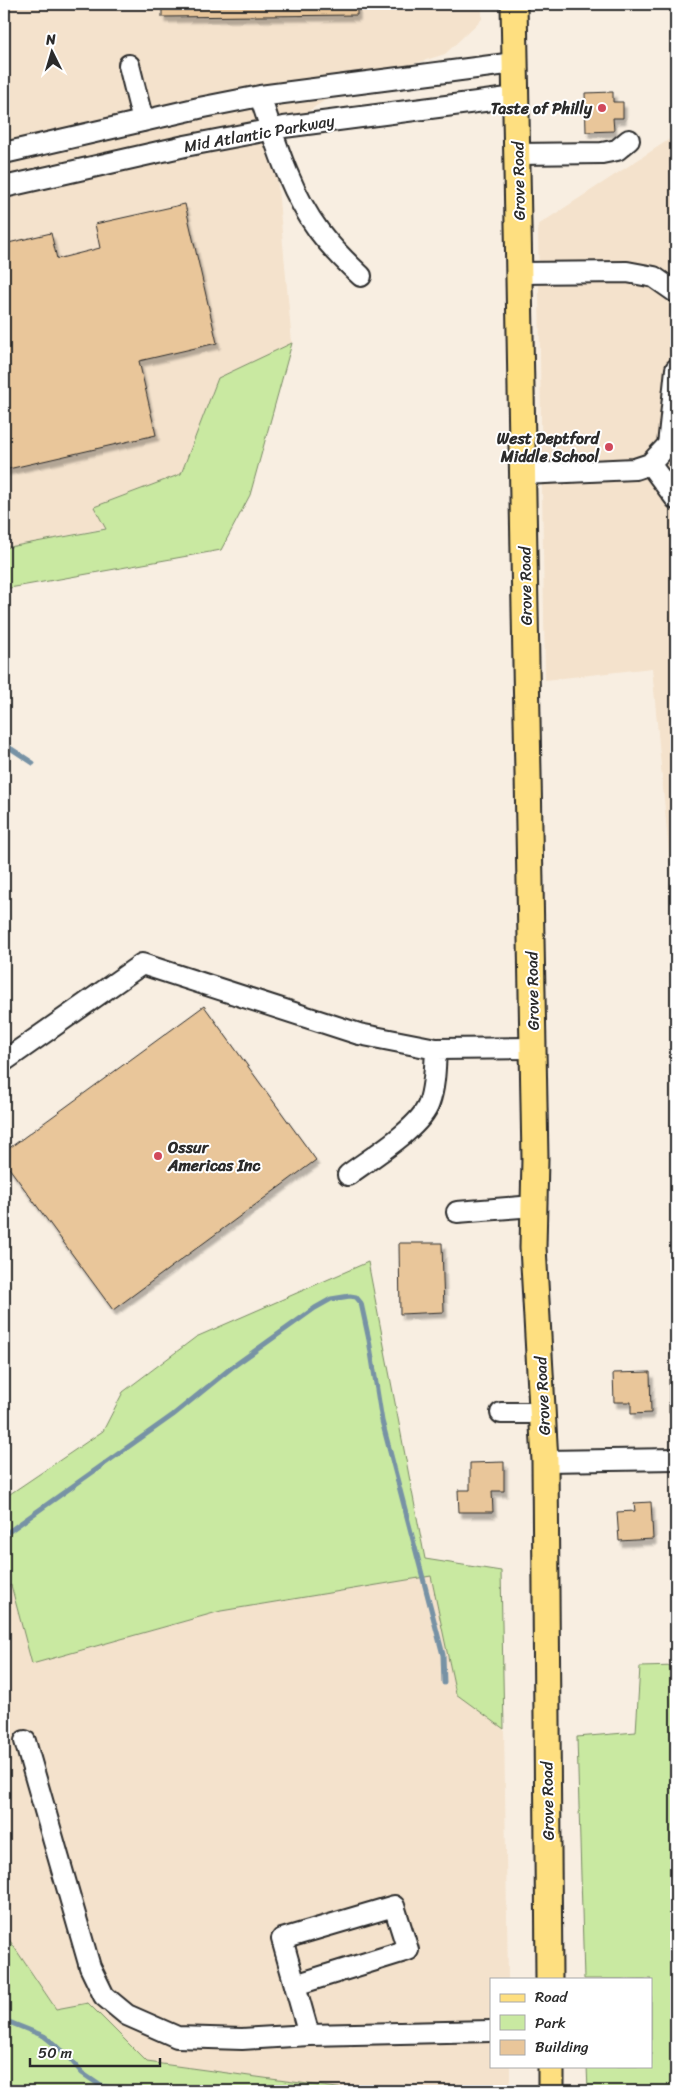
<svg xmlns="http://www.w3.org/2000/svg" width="680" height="2095" viewBox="0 0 680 2095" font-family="Sriracha,sans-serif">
<defs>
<filter id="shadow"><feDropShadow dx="3" dy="5.5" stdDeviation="1" flood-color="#0004"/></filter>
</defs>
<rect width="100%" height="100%" fill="#f8eee1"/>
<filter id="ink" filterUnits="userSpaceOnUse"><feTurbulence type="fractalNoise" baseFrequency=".02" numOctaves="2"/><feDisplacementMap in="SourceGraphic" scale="10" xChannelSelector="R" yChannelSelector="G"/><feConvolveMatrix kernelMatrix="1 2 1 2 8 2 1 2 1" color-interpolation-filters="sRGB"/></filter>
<g filter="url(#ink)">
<path fill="#f4e2cc" d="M4,4H482V19L445,54L350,84L284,127L275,155L292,343L218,378L181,474L94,507L106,528L4,548Z
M676,135V860L670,864L652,668L545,680L538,225Z
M431,1576L456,1694L504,1729L508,1979H491V2066H510V2091H359L147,2062L88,2003L56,2009L4,1932V1589L11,1584L32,1664L221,1611Z"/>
<path fill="#c9e9a1" stroke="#7a8a66" d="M292,343L250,495L221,550L4,589V548L106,529L94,507L181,474L218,378Z
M368,1262L425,1559L501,1571L504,1729L456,1694L431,1576L221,1611L32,1664L11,1585L4,1589V1498L103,1431L123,1392L196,1337Z
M676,1666V2091H588L587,2066H651V1979H584L577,1737L636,1732L640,1667Z
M4,1932L56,2009L88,2003L147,2062L359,2091H4Z"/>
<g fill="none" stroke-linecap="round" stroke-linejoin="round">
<path stroke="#7792a5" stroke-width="5" d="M4,744L33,763
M4,1535L173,1415L231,1368L315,1308L331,1299L350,1296L356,1297L361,1303L369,1340L382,1421L443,1655L444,1683
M4,2020L44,2036L65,2053L82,2073L101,2086L130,2091"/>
</g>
<path fill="#e9c69a" stroke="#2b2b2b" filter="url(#shadow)" d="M162,4H357V15L162,17Z
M613,92V102H623V118H613L614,131L586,132L585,93Z
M185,204L217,343L139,361L156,435L4,470V244L51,233L57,259L100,248L95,224Z
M204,1006L316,1160L113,1310L4,1161V1152Z
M399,1243H442L444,1312L400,1314Z
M650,1372L651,1413L631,1414V1402H614L613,1373Z
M669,1379H676V1413H669Z
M504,1462V1491H492L493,1512H459L458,1490H470V1463Z
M651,1502L653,1539L619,1541L617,1512L635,1511L634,1503Z
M672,1505H676V1537H673Z"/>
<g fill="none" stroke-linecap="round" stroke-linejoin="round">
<g stroke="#2b2b2b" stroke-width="24">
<path id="minor" d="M129,65L143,121
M260,96C275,141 290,192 319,231C331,247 346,262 361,276
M4,153L199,108L260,96L514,63
M517,154L602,153L617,150L629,140
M4,187L185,146L284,127L516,97
M519,273L627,272L654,277L674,291L676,290
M676,369L668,445L650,464L676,499
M523,474L635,469L650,464
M4,1061L142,964L359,1034L436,1049L533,1048
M348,1175C369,1159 421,1128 429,1103C435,1086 435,1067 436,1049
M457,1212L534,1206
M501,1413H543
M545,1461L676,1459
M25,1741L90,1967L104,1996L127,2015L177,2037L242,2039L309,2035
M295,1985L408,1950L394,1906L282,1939L309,2035L491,2031"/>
</g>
<g stroke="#2b2b2b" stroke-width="29">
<path id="major" d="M514,4L535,1159L533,1247L545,1461L549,1979
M551,2066V2091"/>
</g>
<use href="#minor" stroke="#fff" stroke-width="20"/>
<use href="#major" stroke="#fedf80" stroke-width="25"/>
</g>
</g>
<g fill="#d1495b" stroke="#fff" stroke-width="2">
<circle cx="602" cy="108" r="5"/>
<circle cx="609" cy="447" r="5"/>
<circle cx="158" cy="1156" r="5"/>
</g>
<g text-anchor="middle" stroke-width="4" stroke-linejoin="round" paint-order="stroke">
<g font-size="16" font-weight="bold" fill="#2b2b2b" stroke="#fff" text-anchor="end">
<text x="592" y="114">Taste of Philly</text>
<text x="599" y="444">West Deptford<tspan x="599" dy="18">Middle School</tspan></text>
<text x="168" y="1153" text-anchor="start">Ossur<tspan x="168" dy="18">Americas Inc</tspan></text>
</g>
<g font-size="16" fill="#2b2b2b" stroke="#fff">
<text transform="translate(259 133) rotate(-10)" y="6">Mid Atlantic Parkway</text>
<text transform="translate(518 181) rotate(-91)" y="6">Grove Road</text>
<text transform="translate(525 586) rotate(-91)" y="6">Grove Road</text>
<text transform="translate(532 991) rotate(-91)" y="6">Grove Road</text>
<text transform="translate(542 1396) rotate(-93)" y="6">Grove Road</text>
<text transform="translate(547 1801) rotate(-91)" y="6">Grove Road</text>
</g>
</g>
<rect width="680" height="2095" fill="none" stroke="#fff" stroke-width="20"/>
<rect x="10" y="10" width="660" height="2075" fill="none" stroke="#2b2b2b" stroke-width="2" filter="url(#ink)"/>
<rect x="490" y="1978" width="162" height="90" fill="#ffffff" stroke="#aaaaaa"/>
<rect x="500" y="1994" width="25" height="8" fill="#fedf80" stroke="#aaaaaa"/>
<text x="535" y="2002" font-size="15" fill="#2b2b2b">Road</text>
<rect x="500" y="2015" width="25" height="15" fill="#c9e9a1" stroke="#aaaaaa"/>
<text x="535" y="2028" font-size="15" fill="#2b2b2b">Park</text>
<rect x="500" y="2040" width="25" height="15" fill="#e9c69a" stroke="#aaaaaa"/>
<text x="535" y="2052" font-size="15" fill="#2b2b2b">Building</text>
<g transform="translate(52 52) rotate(355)" stroke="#ffffff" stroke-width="4" paint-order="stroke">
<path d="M0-4L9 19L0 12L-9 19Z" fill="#2b2b2b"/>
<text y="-8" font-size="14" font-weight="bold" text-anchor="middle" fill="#2b2b2b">N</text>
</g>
<path d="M30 2058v8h130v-8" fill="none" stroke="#2b2b2b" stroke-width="2.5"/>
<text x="38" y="2058" font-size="15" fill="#2b2b2b" stroke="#ffffff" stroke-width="4" paint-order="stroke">50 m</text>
</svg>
